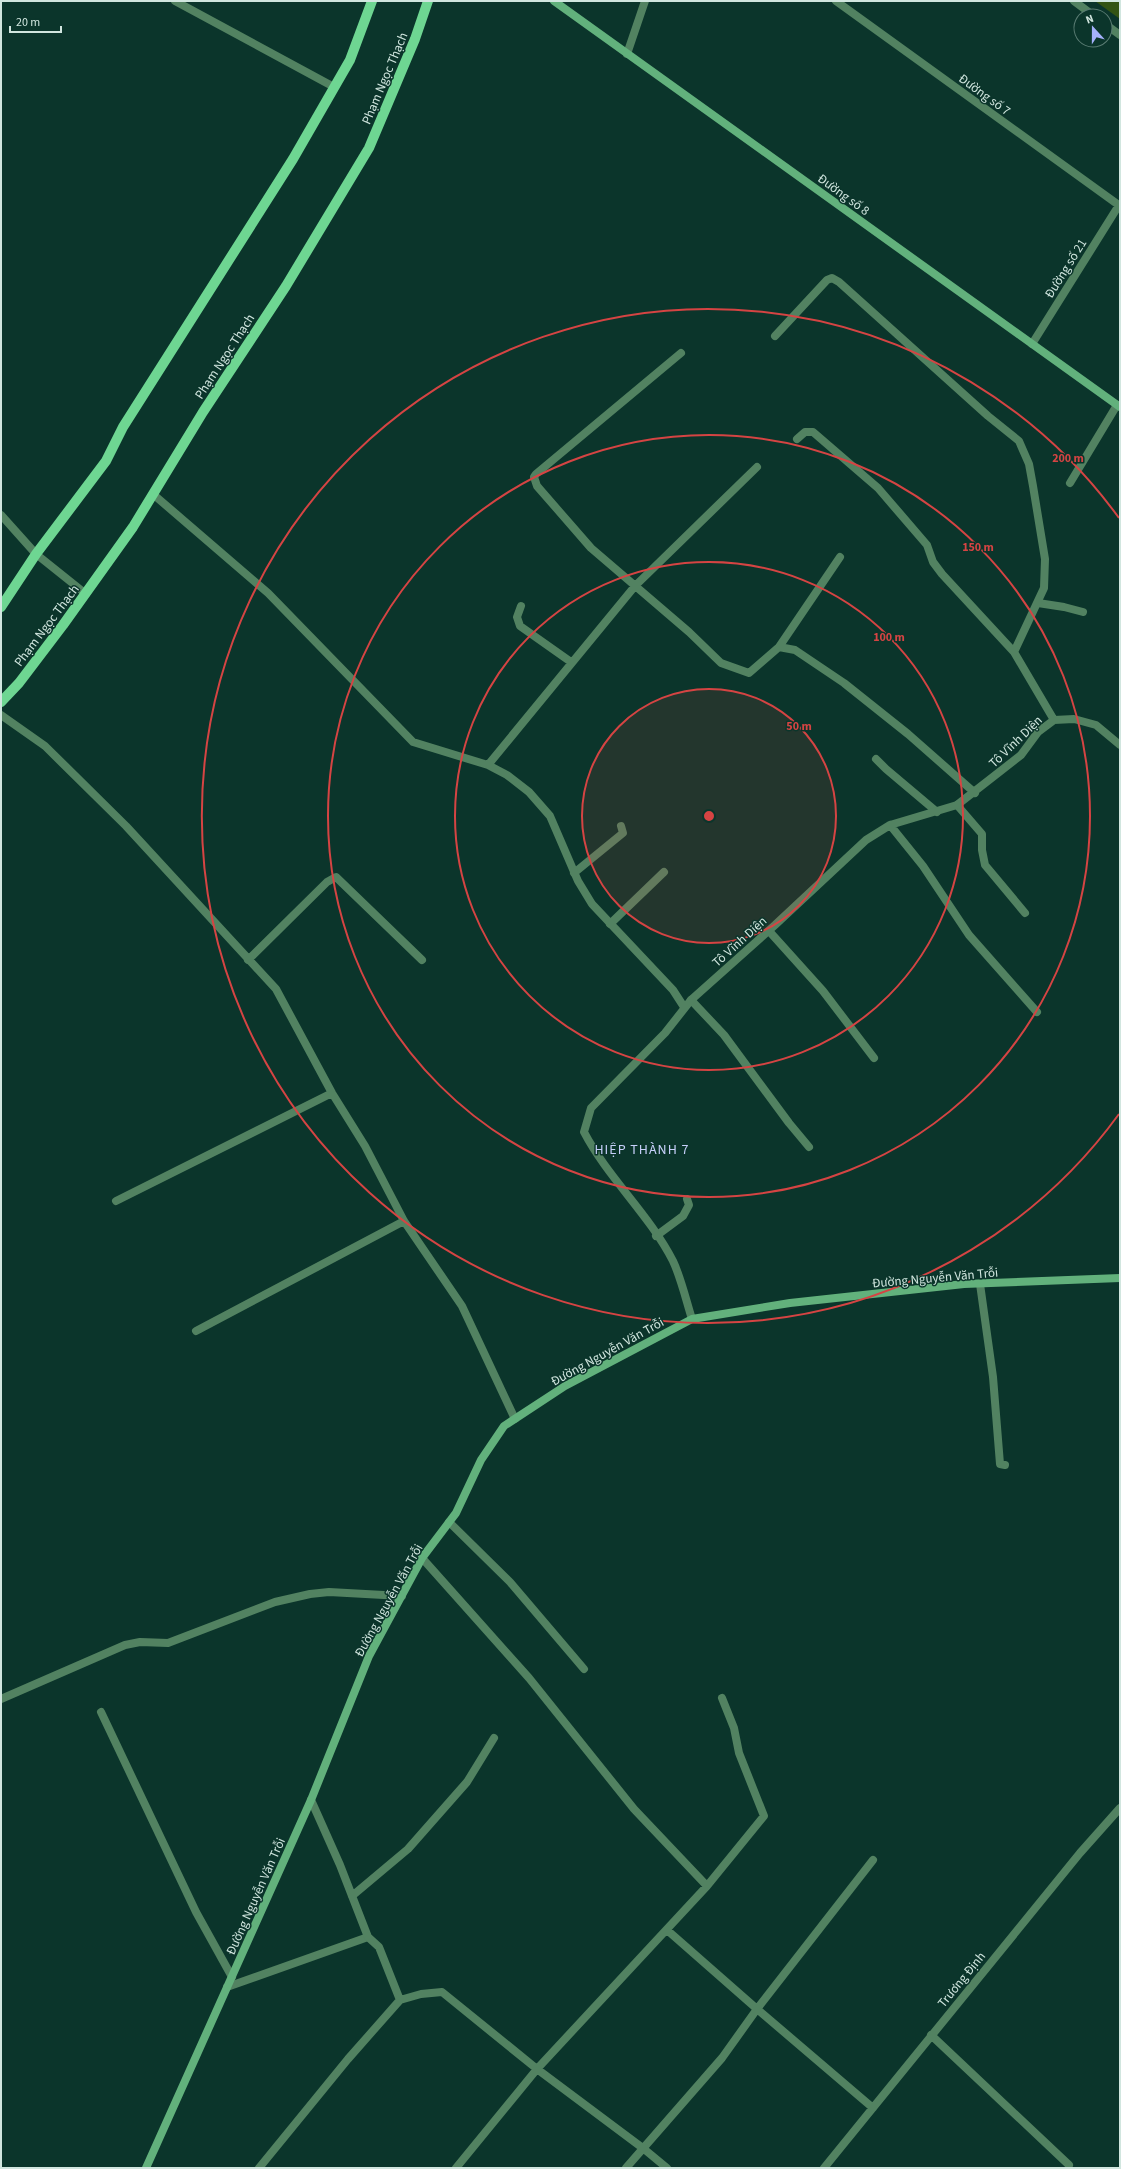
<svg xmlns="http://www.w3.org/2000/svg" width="1121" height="2169" viewBox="0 0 1121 2169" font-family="'Source Sans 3',sans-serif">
<rect width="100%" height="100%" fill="#0b352b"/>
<path fill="#335413" d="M1095,1H1120V19Z"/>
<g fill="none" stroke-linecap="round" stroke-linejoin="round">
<path stroke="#528261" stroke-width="8" d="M175,1L334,87
M1070,483L1117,405
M1038,603L1064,607L1083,612
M876,759L886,769L937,812
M957,805L982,834V850L985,865L1025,913
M574,873L623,833L621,826
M610,924L664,872
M769,931L823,991L874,1058
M691,1000L724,1035L789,1123L809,1147
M656,1236L683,1216L689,1205L687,1199
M1,1699L125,1645L140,1642L168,1643L275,1602L310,1594L329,1592L402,1596
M227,1987L368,1937"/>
<path stroke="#528261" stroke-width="8" d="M836,1L1120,206
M1074,1L1094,16
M1105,24L1120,35
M627,54L645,1
M775,336L827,280L832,278L839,282L988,416L1019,441L1029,464L1033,486L1045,559L1044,588L1014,652L1054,720
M1032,344L1119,205
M681,353L536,474L534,477L537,486L591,548L689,632L721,663L749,673L779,647L795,650L844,683L908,734L975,793
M797,439L805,432H813L878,488L927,545L933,562L942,574L1014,652
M154,495L268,593L413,742L488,765L507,775L529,792L550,816L578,881L592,904L673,990L684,1007
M1,515L36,554L86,594
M521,606L517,617L520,626L571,662
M779,647L840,557
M1,715L45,746L126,826L276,989L332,1093L365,1146L404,1221L462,1306L515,1419
M488,765L635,586L757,467
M890,825L923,866L969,935L1037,1012
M248,960L327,882L336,877L422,960
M116,1201L332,1093
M980,1284L993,1377L1000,1464L1005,1465
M692,1319C686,1300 681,1278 673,1261C649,1214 608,1178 584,1132L591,1108L665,1033L691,1000L775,925L866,840L890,825L957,805L1021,755L1038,732L1054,720L1074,719L1096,725L1120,745
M196,1331L404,1221
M449,1522L510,1582L584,1669
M422,1558L529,1678L634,1809L707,1886
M101,1712L196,1912L232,1977
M311,1800L340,1865L368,1937L379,1947L400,2000
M873,1860L757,2009L873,2108
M352,1896L408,1849L467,1782L494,1738
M931,2035L1069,2165
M259,2168L348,2059L400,2000L421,1994L442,1992L537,2069L707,1886L764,1816L739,1753L734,1728L722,1698
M456,2168L537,2069L644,2149L667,2168
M626,2168L722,2058L757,2009L667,1930
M824,2168L1080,1853L1120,1808"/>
<path stroke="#62b17c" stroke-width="8" d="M554,1L1120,407
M146,2168L311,1800L369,1656L422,1558L456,1513L481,1460L504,1426L565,1386L692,1319L790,1303L964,1284L1120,1278"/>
<path stroke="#6ed692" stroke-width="10" d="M1,607L36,554L106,461L123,427L293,159L350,60L372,1
M1,702L19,683L63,625L133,527L203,412L286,286L369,148L415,39L428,1"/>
</g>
<circle cx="709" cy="816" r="127" fill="#d54443" fill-opacity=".12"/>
<g fill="none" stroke="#d54443" stroke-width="2">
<circle cx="709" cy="816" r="127"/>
<circle cx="709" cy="816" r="254"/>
<circle cx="709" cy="816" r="381"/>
<path d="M1119 1114A507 507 0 1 1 1119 518"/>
</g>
<g text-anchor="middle" stroke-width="3" stroke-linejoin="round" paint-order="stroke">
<g font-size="13" fill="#d1e6df" stroke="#0b352b">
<text transform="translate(384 78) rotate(-67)" y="5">Phạm Ngọc Thạch</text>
<text transform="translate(985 94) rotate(36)" y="5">Đường số 7</text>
<text transform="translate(844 194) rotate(36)" y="5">Đường số 8</text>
<text transform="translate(1065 268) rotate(-58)" y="5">Đường số 21</text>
<text transform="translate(224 356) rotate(-57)" y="5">Phạm Ngọc Thạch</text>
<text transform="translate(46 625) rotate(-53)" y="5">Phạm Ngọc Thạch</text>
<text transform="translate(1015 741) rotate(-44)" y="5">Tô Vĩnh Diện</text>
<text transform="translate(739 941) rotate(-42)" y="5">Tô Vĩnh Diện</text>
<text transform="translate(935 1277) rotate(-5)" y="5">Đường Nguyễn Văn Trỗi</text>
<text transform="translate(607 1351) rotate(-29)" y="5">Đường Nguyễn Văn Trỗi</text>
<text transform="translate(388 1600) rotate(-61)" y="5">Đường Nguyễn Văn Trỗi</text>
<text transform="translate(255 1896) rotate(-66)" y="5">Đường Nguyễn Văn Trỗi</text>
<text transform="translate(961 1979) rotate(-51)" y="5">Trương Định</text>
</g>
<g font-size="14" letter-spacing="1" fill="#c7d0fa" stroke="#0b352b">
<text x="642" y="1154">HIỆP THÀNH 7</text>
</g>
</g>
<circle cx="709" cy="816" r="6" fill="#d54443" stroke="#0b352b" stroke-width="2"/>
<g font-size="12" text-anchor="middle" font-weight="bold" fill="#d54443" stroke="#0b352b" stroke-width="3" stroke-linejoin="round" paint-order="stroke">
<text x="1068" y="462">200 m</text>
<text x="978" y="551">150 m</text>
<text x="889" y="641">100 m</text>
<text x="799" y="730">50 m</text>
</g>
<rect width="1121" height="2169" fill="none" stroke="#d1e6df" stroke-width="4"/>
<g transform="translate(1093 28) rotate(339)"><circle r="19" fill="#0b352b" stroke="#5a7c73"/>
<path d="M0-3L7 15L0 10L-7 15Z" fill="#a5b1fc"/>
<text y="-6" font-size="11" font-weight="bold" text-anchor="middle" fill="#d1e6df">N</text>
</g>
<path d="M10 26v6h51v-6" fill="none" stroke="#d1e6df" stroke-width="2"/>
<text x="16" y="26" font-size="12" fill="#d1e6df" stroke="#0b352b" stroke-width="3" paint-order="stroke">20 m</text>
</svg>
